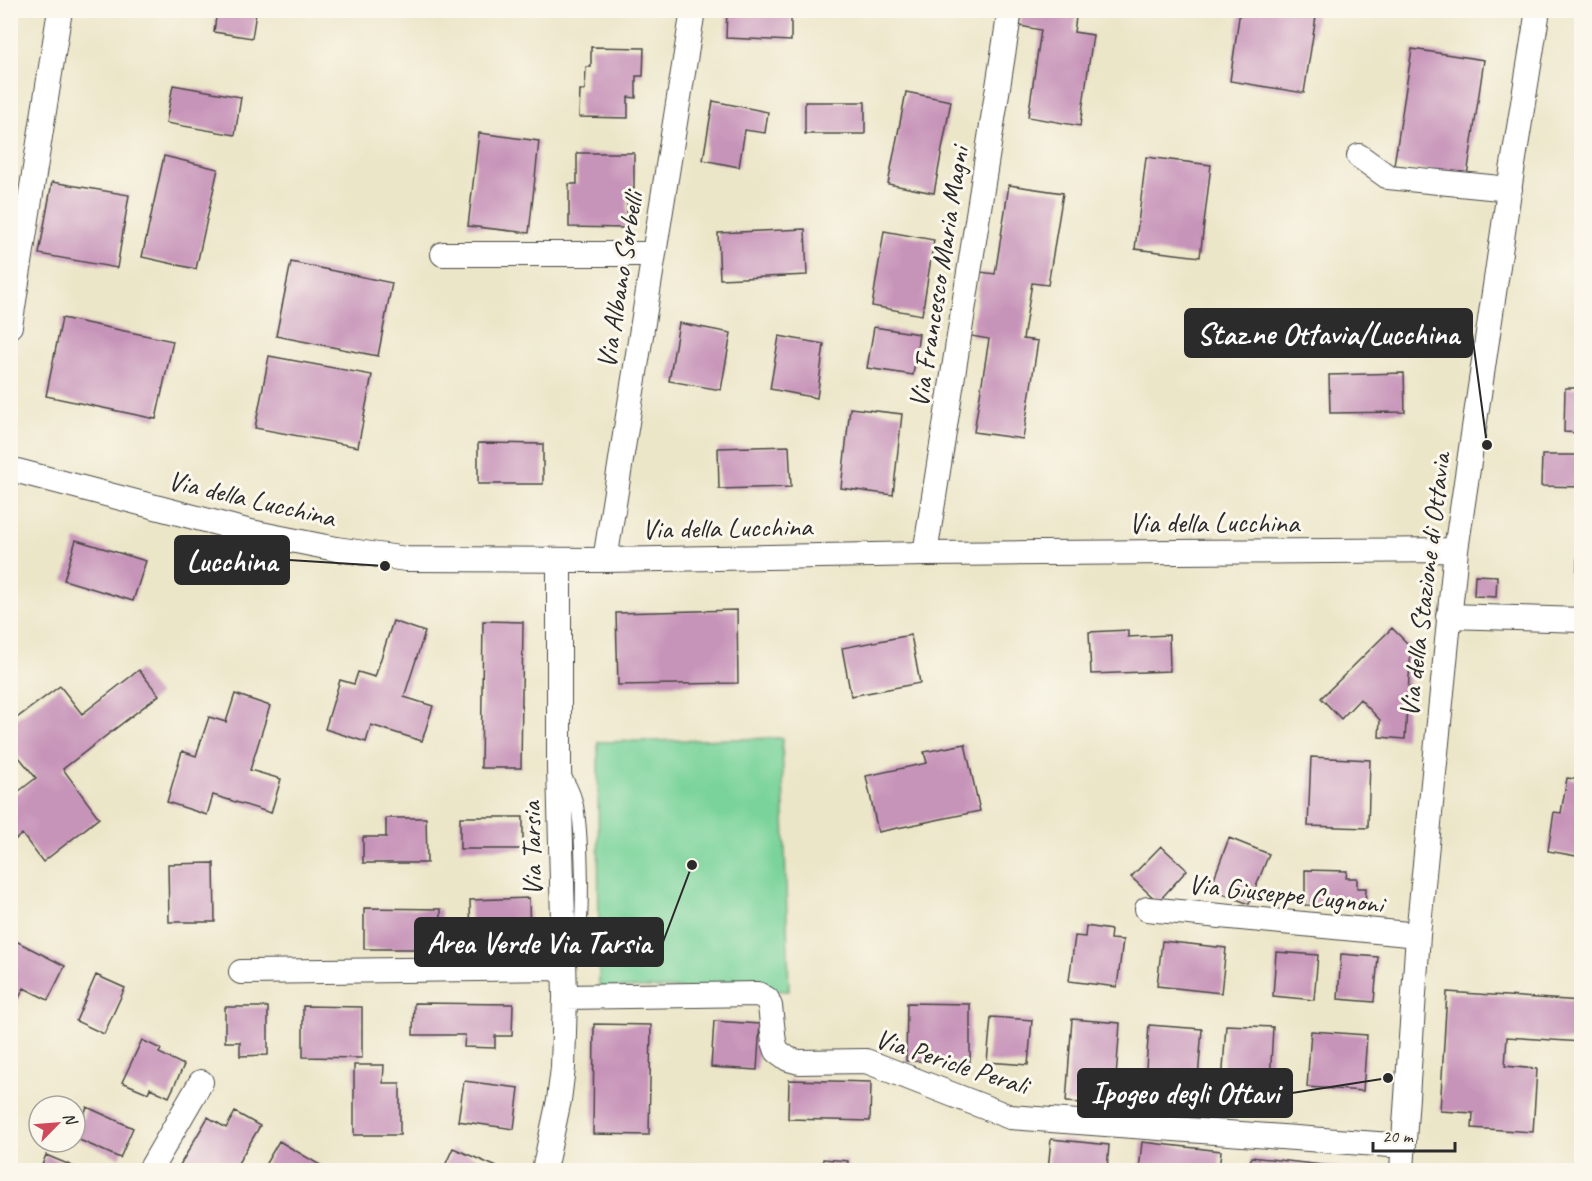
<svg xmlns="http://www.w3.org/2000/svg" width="1592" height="1181" viewBox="0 0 1592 1181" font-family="Caveat,sans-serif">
<rect width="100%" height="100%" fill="#fbf7ec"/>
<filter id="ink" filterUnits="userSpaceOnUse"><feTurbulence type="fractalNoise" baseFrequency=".0167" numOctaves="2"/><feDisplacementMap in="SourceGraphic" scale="12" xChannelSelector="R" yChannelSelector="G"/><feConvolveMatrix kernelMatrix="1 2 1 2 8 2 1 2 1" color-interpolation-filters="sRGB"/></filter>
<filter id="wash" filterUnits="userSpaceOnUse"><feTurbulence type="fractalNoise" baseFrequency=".008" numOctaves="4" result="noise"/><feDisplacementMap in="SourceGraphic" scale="24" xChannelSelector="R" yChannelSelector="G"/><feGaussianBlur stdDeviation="1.35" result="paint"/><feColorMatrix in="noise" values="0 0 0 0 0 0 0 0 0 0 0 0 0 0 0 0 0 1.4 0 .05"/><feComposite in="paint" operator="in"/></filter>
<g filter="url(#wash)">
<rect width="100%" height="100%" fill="#ece6c9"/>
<path fill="#79d39a" stroke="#527f62" stroke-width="1.5" d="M782,738L789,991L599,987L598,742Z"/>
<g id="blocks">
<path fill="#c794b9" d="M217,10L256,13L252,38L214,32Z
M727,10H791V41L726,38Z
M1022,10H1077L1074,32L1093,35L1080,126L1028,117L1041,30L1020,26Z
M1240,10H1317L1304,93L1230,81Z
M591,47L644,48L643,76H636V98L628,97V118L579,117L580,90H585L586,67H591Z
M1412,49L1484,60L1467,176L1394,165Z
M173,85L241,97L235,135L166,123Z
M906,92L951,101L934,193L888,184Z
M713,101L768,112L765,133L745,130L739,167L703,160Z
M805,102H865V134H805Z
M479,133L539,141L529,233L468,226Z
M577,153H634V189H627V228L569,227V184H577Z
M164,156L218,169L196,269L142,257Z
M1146,157L1211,165L1200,257L1135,249Z
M52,182L129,195L117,268L39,254Z
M1009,185L1063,193L1048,285L1032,283L1023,339L1038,341L1023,439L974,432L989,339L971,336L981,272L995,274Z
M805,229L807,275L720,279L718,233Z
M884,231L934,240L922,315L872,306Z
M291,262L392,283L378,356L276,336Z
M62,318L173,341L156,419L46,396Z
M679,323L731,333L721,390L669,381Z
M874,327L919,334L913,375L867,368Z
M779,336L824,344L817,398L770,389Z
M269,356L372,375L358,447L255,428Z
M1404,373L1405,412L1330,413L1329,375Z
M1565,388H1582V487L1541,486L1542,455H1578L1579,433L1564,432Z
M850,408L902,414L893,495L841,488Z
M478,443L543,444V484H478Z
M789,446L791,487L719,489L718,448Z
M76,540L146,561L133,601L64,580Z
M1577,559H1582V602H1576Z
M1475,575L1497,576L1496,597L1474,596Z
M737,610L738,683L618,685L616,613Z
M393,621L425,632L404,697L433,706L422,741L371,725L366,742L325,729L340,680L354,684L358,672L375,677Z
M483,621L523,622L521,768H481Z
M1392,628L1411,647L1405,739L1379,737L1380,720L1360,699L1341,719L1321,698Z
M1128,630V637L1169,635L1170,671L1091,674L1089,632Z
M911,635L920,683L851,696L842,648Z
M139,670L159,695L63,769L99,818L43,862L22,834L10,844V798L36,778L10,746V723L60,686L82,714Z
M235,694L270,706L250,770L281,779L271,813L213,795L207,815L167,802L182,751L196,756L209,717L226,722Z
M965,744L980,811L878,832L866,776L927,763L924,752Z
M1311,757L1370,760L1368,828L1308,826Z
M1567,778L1582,780V857L1548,851L1554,812L1561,813Z
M460,817H523V849H460Z
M386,818H426L427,863H363V837H386Z
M1229,838L1269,854L1249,904L1210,889Z
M1161,846L1187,870L1158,902L1131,877Z
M214,863L215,922H169L168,864Z
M1305,870L1347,871L1346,878H1357V888H1366L1365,906L1305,905Z
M529,898L530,946L471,947L470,900Z
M364,908L441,909V949H364Z
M1086,926L1111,930L1110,939L1123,940L1117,987L1069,981L1075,936L1085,937Z
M10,938L65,966L48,1000L24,988L16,1004L10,1001Z
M1162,941L1226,948L1221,993L1157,986Z
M1276,952L1318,955L1314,1000L1273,996Z
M1341,954L1378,957L1374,1002L1338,999Z
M96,975L125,988L104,1034L76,1021Z
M1447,992L1582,1001V1042L1507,1037L1505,1066L1537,1069L1533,1132L1472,1128L1473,1113L1440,1111Z
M414,1003L513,1004L512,1036H495V1048L464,1047L465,1035H413Z
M907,1003L970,1004V1062L906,1061Z
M303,1006L362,1007V1058L303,1057Z
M225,1007H268V1055L240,1056V1042H225Z
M991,1017L1032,1020L1028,1065L987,1062Z
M1072,1019L1120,1023L1114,1105L1066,1102Z
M714,1021L760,1024L757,1070L711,1067Z
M594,1024L651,1025L649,1135L593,1134Z
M1149,1025L1202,1029L1195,1115L1143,1111Z
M1226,1025L1273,1027L1268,1117L1220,1114Z
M1311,1031L1367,1035L1363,1091L1307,1087Z
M142,1040L161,1049L159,1053L184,1065L169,1097L150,1088L148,1093L122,1082Z
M354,1065H384L383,1083H400V1135H354Z
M789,1080L871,1082L870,1121L788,1119Z
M464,1081L519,1088L514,1129L458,1121Z
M87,1107L133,1128L120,1158L75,1138Z
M235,1112L260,1126L234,1170H177L208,1117L226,1128Z
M1051,1139L1109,1145L1107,1170H1048Z
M279,1141L320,1165L317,1170H262Z
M1142,1142L1221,1151L1219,1170H1139Z
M453,1148L504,1170H443Z
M46,1155L82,1170H40Z
M1251,1157L1339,1167L1338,1170H1250Z
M823,1159L848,1161L847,1170H822Z"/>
</g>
</g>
<g filter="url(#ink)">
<use href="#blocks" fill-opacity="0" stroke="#484743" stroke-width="1.5"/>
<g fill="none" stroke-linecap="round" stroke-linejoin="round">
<g stroke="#484743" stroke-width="14">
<path id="lane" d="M562,772C569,782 573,790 576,801C582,825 585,924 577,945C575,951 571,956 568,961"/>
</g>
<g stroke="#484743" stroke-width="26">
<path id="street" d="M1359,156L1388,177L1510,189
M443,254H653
M10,326L60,10
M10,469L251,532L336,549L406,559L605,560L925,554L1456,550
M925,554L1010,10
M605,560L693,10
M1448,616L1582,620
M1147,909L1418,935
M241,972L564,968
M565,997L758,994L767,999L770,1006L774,1042L777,1051L788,1059L799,1062L866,1061L1010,1117L1404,1146
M150,1170L201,1082
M544,1170L559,1100L563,1068L565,997L559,768V560
M1402,1170L1418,935L1456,550L1512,171L1538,10"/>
</g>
<use href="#lane" stroke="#fff" stroke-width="12"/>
<use href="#street" stroke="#fff" stroke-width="24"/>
</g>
</g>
<g text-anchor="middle" stroke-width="6" stroke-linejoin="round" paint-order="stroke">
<g font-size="28" fill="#2b2b2b" stroke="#fbf7ec">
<text transform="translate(938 277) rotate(-81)" y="10">Via Francesco Maria Magni</text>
<text transform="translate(619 280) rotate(-81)" y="10">Via Albano Sorbelli</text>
<text transform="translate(252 498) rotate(13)" y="10">Via della Lucchina</text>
<text x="1214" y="532">Via della Lucchina</text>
<text transform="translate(727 527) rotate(-1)" y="10">Via della Lucchina</text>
<text transform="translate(1424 585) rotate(-83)" y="10">Via della Stazione di Ottavia</text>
<text transform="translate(531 849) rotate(-91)" y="10">Via Tarsia</text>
<text transform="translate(1286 893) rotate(6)" y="10">Via Giuseppe Cugnoni</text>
<text transform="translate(952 1061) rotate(18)" y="10">Via Pericle Perali</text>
</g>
</g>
<path fill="none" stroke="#2b2b2b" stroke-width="2" d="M1487 445L1472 333M385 566L289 560M692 865L663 942M1388 1078L1292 1093"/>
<g fill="#2b2b2b" stroke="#fbf7ec" stroke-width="2">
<circle cx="1487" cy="445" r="6"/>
<circle cx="385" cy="566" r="6"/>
<circle cx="692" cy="865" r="6"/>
<circle cx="1388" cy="1078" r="6"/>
</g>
<g fill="#2b2b2b" stroke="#2b2b2b" stroke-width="2">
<rect x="1185" y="309" width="287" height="48" rx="6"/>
<rect x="175" y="536" width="114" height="48" rx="6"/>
<rect x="415" y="918" width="248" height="48" rx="6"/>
<rect x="1078" y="1069" width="214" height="48" rx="6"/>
</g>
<g font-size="30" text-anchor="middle" font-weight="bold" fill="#fff">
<text x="1328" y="344">Staz.ne Ottavia/Lucchina</text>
<text x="232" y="571">Lucchina</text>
<text x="539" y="953">Area Verde Via Tarsia</text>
<text x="1185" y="1103">Ipogeo degli Ottavi</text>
</g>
<rect width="1592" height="1181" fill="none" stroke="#fbf7ec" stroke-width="36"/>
<g transform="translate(57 1124) rotate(65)"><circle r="28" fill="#fbf7ec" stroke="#a8a59f" stroke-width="1.5"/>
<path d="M0-4.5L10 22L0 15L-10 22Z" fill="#d1495b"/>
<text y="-9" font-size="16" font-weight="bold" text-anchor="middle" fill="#2b2b2b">N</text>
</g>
<path d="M1373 1142v9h82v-9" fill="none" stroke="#2b2b2b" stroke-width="3"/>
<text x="1382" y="1142" font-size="18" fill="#2b2b2b" stroke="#fbf7ec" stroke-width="4.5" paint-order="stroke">20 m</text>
</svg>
